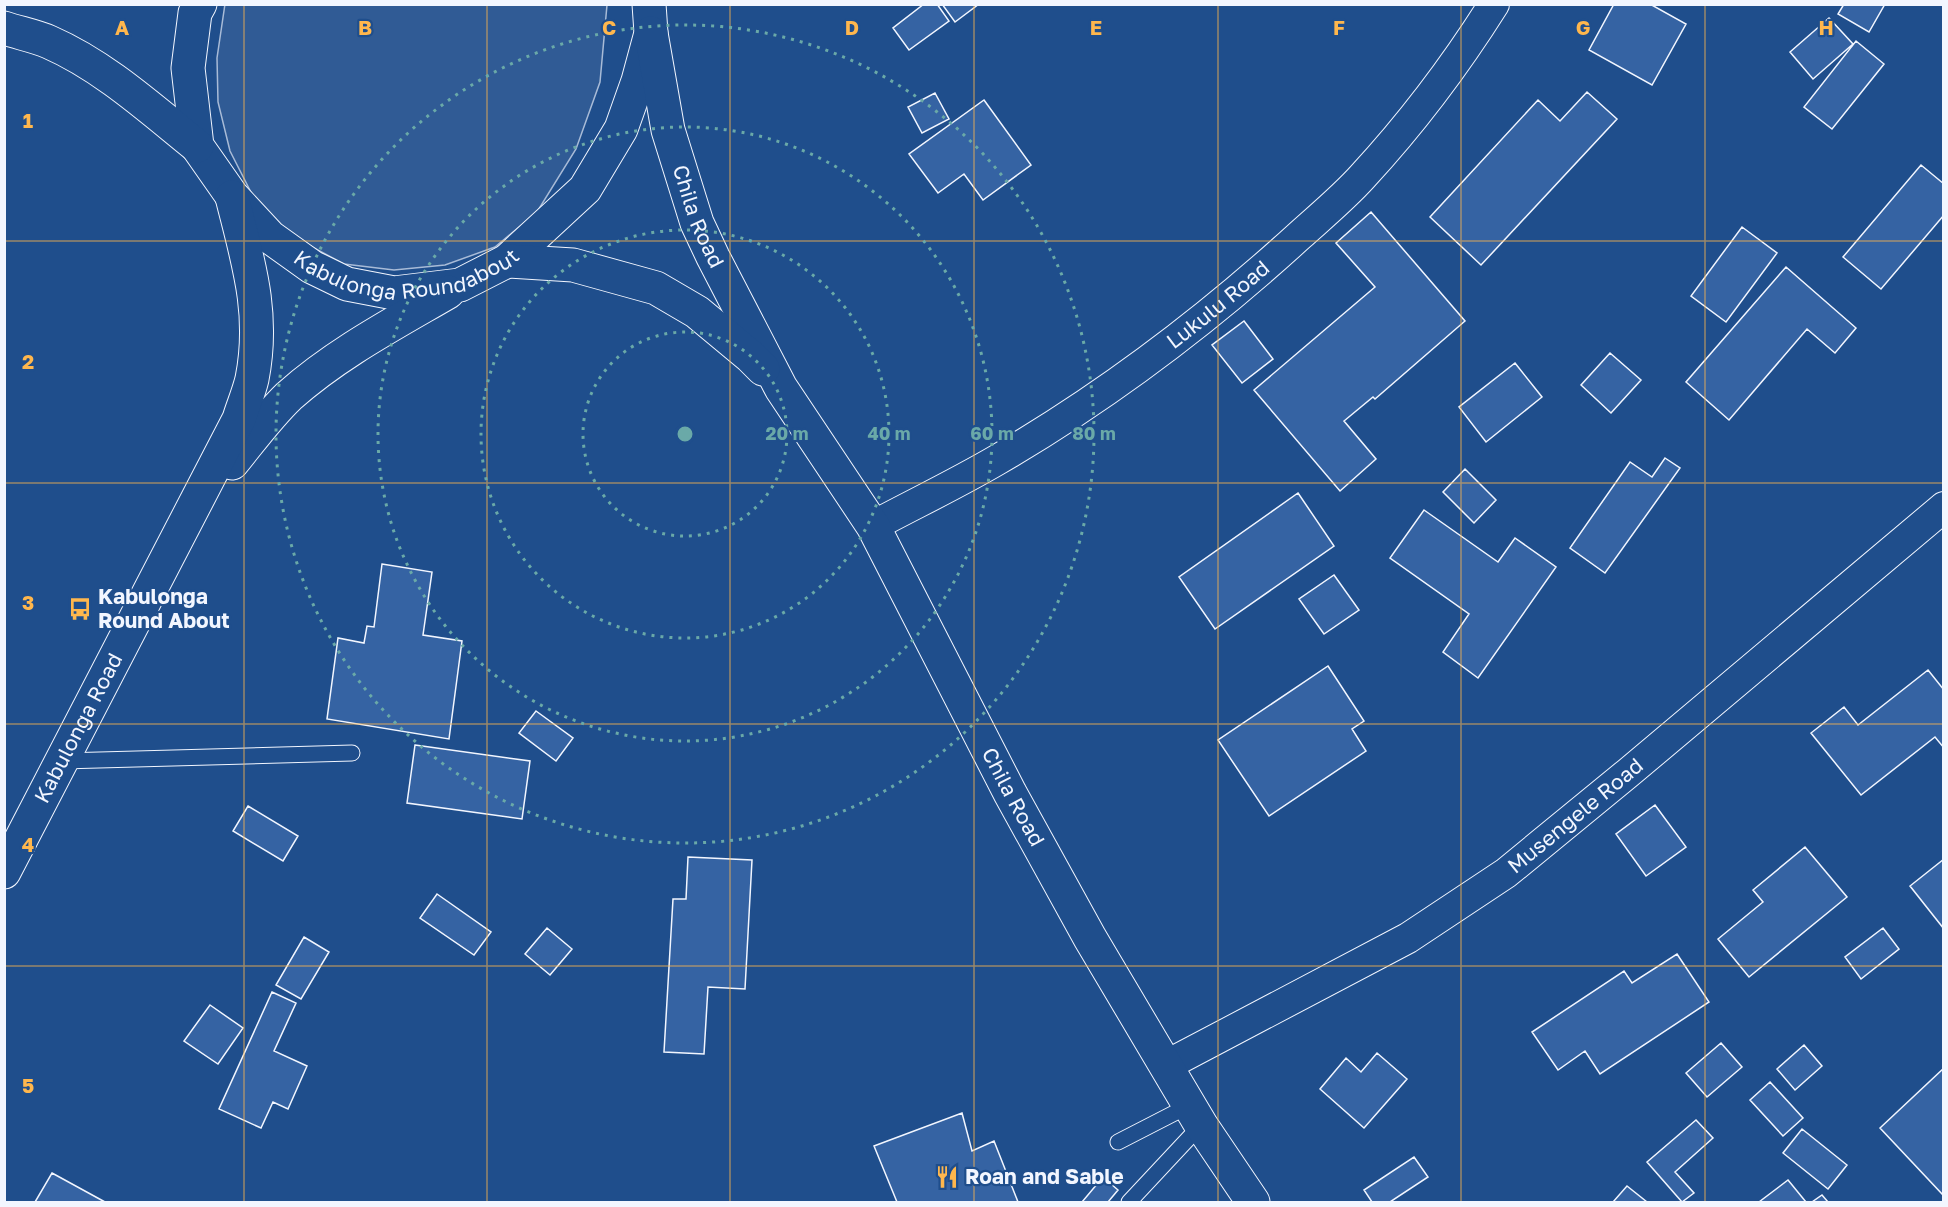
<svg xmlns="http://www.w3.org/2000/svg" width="1948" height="1207" viewBox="0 0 1948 1207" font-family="'Golos Text',sans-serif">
<rect width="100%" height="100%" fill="#1f4e8c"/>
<path fill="#305b95" stroke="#a8bbd7" stroke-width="1.5" d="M225,4L607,5L600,82L576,149L537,212L495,247L445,265L394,270L344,264L288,234L257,204L230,151L218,102L217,58Z"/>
<path fill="#3563a3" stroke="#f2f6ff" stroke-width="1.5" d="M924,4H937L949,21L909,50L893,28Z
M942,4H979L955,22Z
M1614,4H1650L1686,24L1652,85L1589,50Z
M1844,4H1885L1869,32L1838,14Z
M1829,18L1853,44L1813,79L1790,52Z
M1856,41L1884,64L1832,129L1804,107Z
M1587,92L1617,119L1481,265L1430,217L1538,100L1560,121Z
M935,93L949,119L922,133L908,107Z
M984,100L1031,165L983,200L964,174L938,193L909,154Z
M1921,165L1944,184V215L1881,289L1843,257Z
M1371,212L1465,321L1375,399L1373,397L1344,421L1376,459L1340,491L1254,390L1375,287L1336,243Z
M1742,227L1777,253L1726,322L1691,296Z
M1786,267L1856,328L1835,353L1807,329L1729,420L1686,382Z
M1244,321L1273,359L1242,383L1212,345Z
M1610,353L1641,380L1611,413L1581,385Z
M1515,363L1542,397L1486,442L1459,407Z
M1665,458L1680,468L1605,573L1570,548L1630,462L1652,477Z
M1465,469L1496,500L1474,523L1443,492Z
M1298,493L1334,546L1215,629L1179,577Z
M1424,510L1498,562L1515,538L1556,567L1478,678L1443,652L1469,614L1390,558Z
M382,564L432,572L423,635L462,641L449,739L327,719L338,638L364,643L367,626L374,627Z
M1334,575L1359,610L1324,634L1299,599Z
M1328,666L1364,721L1352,729L1366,751L1269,816L1218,740Z
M1928,670L1944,690V748L1935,737L1861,795L1811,733L1844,707L1858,725Z
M536,711L573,738L556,761L519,733Z
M415,745L530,761L522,819L407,803Z
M1655,805L1686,847L1646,876L1616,834Z
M248,806L298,836L283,861L233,831Z
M1805,847L1847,897L1749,977L1718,939L1763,902L1753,890Z
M688,857L752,860L745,989L708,987L704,1054L664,1052L673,899H686Z
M1944,859V929L1910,886Z
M437,894L491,932L474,955L420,918Z
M547,928L572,949L550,975L525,954Z
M1883,928L1899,949L1861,979L1845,957Z
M304,937L329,952L301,999L276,985Z
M1677,954L1709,1002L1600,1074L1585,1051L1558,1070L1532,1032L1624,971L1632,983Z
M272,992L296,1003L274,1051L307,1066L288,1109L273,1102L261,1128L219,1109Z
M210,1005L243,1028L218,1064L184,1041Z
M1721,1043L1742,1067L1707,1097L1686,1073Z
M1804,1045L1822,1066L1795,1090L1777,1069Z
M1377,1053L1407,1079L1364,1128L1320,1089L1346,1058L1361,1072Z
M1944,1068V1196L1880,1128Z
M1770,1082L1803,1118L1783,1136L1750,1100Z
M962,1113L972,1151L994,1141L1018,1202H897L874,1146Z
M1696,1120L1713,1138L1675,1172L1694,1193L1682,1202L1647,1162Z
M1802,1129L1847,1165L1828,1189L1783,1153Z
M1414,1157L1428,1177L1390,1202H1372L1364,1190Z
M52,1173L105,1202H35Z
M1103,1177L1118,1190L1108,1202H1082Z
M1788,1180L1806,1202H1759Z
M1627,1186L1647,1202H1613Z
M1822,1195L1828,1202H1812Z"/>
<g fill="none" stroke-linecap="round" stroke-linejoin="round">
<g stroke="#f2f6ff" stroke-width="17">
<path id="lane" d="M62,761L352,753
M1118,1142L1190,1105
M1129,1202L1201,1125"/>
</g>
<g stroke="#f2f6ff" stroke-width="32">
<g id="street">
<path id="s1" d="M873,526C914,504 956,484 997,460C1105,397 1207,320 1299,236C1320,217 1343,198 1362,177C1411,124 1455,66 1494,4"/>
<path id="s2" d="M1167,1065L1408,938L1506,873L1628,773L1944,507"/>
</g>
</g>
<g stroke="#f2f6ff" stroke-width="35">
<g id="secondary">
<path id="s3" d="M200,4L195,13L188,68L197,146L232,196L270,237L312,267L347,284L394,293L460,285L507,261L585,189L621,129L638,81L651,33L649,4"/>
<path d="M4,28C19,33 35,36 49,42C104,66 151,109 197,146"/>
<path id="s4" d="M651,33L668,130L697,223L713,257L781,388L873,526L1010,793L1090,938L1201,1125L1253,1202"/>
<path d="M507,261L573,265L656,288L697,312L750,356L763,369"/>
<path d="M232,463C250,441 268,416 289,396C336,354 393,324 448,292"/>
<path id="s5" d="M4,872L239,419C243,406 249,392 252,379C265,313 248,261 232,197"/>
</g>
</g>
<use href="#lane" stroke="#1f4e8c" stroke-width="15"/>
<use href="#street" stroke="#1f4e8c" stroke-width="30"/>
<use href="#secondary" stroke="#1f4e8c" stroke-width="33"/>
</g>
<path fill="none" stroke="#ffb74d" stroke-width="1.5" stroke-opacity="0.55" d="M244,4V1202M487,4V1202M730,4V1202M974,4V1202M1218,4V1202M1461,4V1202M1705,4V1202M4,241H1944M4,483H1944M4,724H1944M4,966H1944"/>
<g fill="none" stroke="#6aa9a8" stroke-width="3" stroke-dasharray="3 6">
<circle cx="685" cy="434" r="102"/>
<circle cx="685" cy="434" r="204"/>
<circle cx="685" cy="434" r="307"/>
<circle cx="685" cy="434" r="409"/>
</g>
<defs>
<g id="bus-bare" transform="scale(1.8)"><path d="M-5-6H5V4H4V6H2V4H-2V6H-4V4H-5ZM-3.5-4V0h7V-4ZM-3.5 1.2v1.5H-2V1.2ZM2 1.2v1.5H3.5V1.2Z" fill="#ffb74d" stroke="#1f4e8c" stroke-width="2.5" paint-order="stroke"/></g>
<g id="restaurant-bare" transform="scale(1.8)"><path d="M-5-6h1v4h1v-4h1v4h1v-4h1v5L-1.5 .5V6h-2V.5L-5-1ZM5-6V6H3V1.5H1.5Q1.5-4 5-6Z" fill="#ffb74d" stroke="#1f4e8c" stroke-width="2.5" paint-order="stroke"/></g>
</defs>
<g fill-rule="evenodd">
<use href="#bus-bare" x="80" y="609"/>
<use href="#restaurant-bare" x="947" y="1177"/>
</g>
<g text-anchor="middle" stroke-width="4.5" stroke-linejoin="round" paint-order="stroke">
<g font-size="21" fill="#f2f6ff" stroke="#1f4e8c">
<text dy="7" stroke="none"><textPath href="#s4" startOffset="190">Chila Road</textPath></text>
<text dy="7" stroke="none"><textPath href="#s3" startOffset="412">Kabulonga Roundabout</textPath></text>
<text dy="7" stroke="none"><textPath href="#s1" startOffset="411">Lukulu Road</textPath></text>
<text dy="7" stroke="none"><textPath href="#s5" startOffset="162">Kabulonga Road</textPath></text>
<text dy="7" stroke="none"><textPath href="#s4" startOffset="852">Chila Road</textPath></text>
<text dy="7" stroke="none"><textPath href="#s2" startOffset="480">Musengele Road</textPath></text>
</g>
<g font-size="21" font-weight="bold" fill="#f2f6ff" stroke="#1f4e8c" text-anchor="start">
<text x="98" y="604">Kabulonga<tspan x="98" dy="24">Round About</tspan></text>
<text x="965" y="1184">Roan and Sable</text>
</g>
</g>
<g font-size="20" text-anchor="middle" font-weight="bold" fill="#ffb74d" stroke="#1f4e8c" stroke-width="4.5" stroke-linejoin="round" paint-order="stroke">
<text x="122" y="35">A</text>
<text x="365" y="35">B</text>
<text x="609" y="35">C</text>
<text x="852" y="35">D</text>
<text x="1096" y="35">E</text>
<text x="1339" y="35">F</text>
<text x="1583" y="35">G</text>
<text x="1826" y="35">H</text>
<text x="28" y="128">1</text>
<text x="28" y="369">2</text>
<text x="28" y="610">3</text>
<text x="28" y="852">4</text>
<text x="28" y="1093">5</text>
</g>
<circle cx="685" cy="434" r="9" fill="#6aa9a8" stroke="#1f4e8c" stroke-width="3"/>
<g font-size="18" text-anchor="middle" font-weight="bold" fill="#6aa9a8" stroke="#1f4e8c" stroke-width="4.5" stroke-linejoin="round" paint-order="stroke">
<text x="787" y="440">20 m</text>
<text x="889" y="440">40 m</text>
<text x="992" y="440">60 m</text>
<text x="1094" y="440">80 m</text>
</g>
<rect width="1948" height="1207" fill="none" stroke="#f2f6ff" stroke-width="12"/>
</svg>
